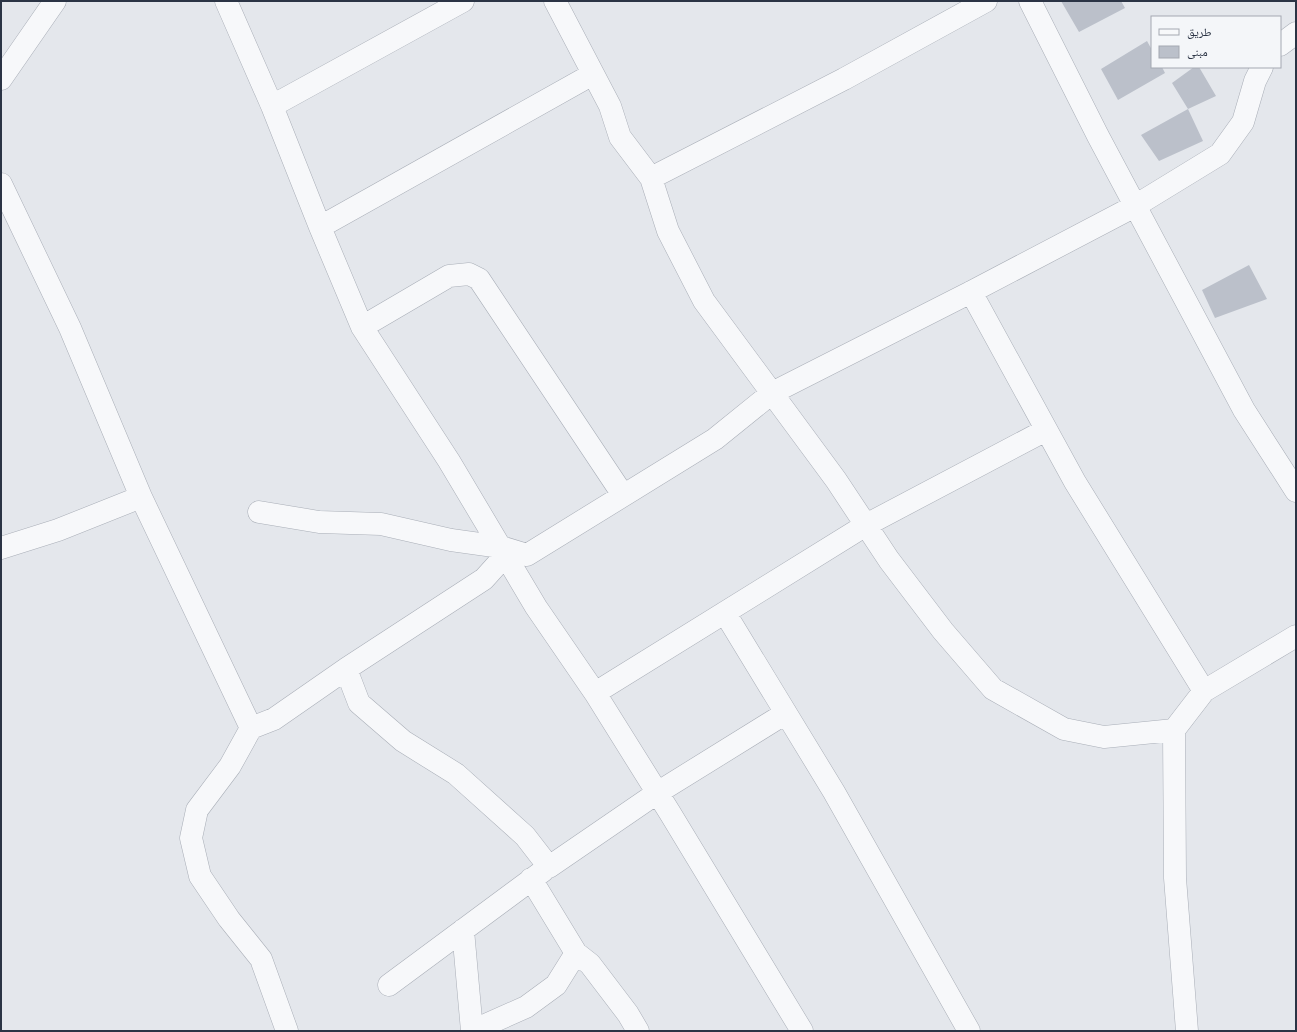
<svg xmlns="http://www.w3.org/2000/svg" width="1297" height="1032" viewBox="0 0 1297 1032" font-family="'Asap Condensed','Noto Naskh Arabic',sans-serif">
<rect width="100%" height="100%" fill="#e4e7ec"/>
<path fill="#bbc0ca" d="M1061,1H1121L1125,8L1079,32Z
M1147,41L1152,50V67H1162L1165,73L1118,100L1101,69Z
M1194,67H1199L1216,96L1188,109L1172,83Z
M1188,109L1203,141L1159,161L1141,135Z
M1249,265L1267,299L1215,318L1202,290Z"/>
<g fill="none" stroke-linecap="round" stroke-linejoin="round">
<g stroke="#a9aeb7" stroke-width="23">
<path id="street" d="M226,1L272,106L320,227L362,327L449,461L536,607L595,693L670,813L802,1031
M555,1L610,106L620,137L651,178L668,231L704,301L836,480L889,560L943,631L993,689L1064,729L1104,737L1174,730L1204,691L1296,636
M1030,1L1098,136L1244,410L1296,491
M1280,45L1296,33
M1,79L55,1
M272,106L463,1
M651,178L844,79L986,1
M1,184L70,328L141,497L58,530L1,548
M320,227L593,74
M971,292L1075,482L1204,691
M362,327L449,276L469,274L479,279L623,495
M141,497L251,728L274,719L346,669L484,579L502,559L501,547
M259,512L319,522L381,524L451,540L501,547L527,555L715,439L772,393L971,292L1135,206L1220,154L1243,122L1255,81L1262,67
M725,613L834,792L969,1031
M346,669L359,703L403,741L456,774L525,836L549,867L657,793L786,713
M595,693L866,525L1046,430
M251,728L230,766L197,810L191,838L200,876L229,919L261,959L287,1031
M1174,730L1175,878L1187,1031
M463,930L472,1031
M576,953L590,964L628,1014L638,1031
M389,985L543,871
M472,1031L526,1007L556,985L576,953L531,879"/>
</g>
<use href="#street" stroke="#f7f8fa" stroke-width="22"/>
</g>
<rect width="1297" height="1032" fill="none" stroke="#2b3445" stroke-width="4"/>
<rect x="1151" y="16" width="130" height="52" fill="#f4f6f9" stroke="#a4a8b1"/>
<rect x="1159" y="29" width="20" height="6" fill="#f7f8fa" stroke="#a4a8b1"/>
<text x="1187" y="36" font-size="12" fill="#2b3445">طريق</text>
<rect x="1159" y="46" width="20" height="12" fill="#bbc0ca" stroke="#a4a8b1"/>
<text x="1187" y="56" font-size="12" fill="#2b3445">مبنى</text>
</svg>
